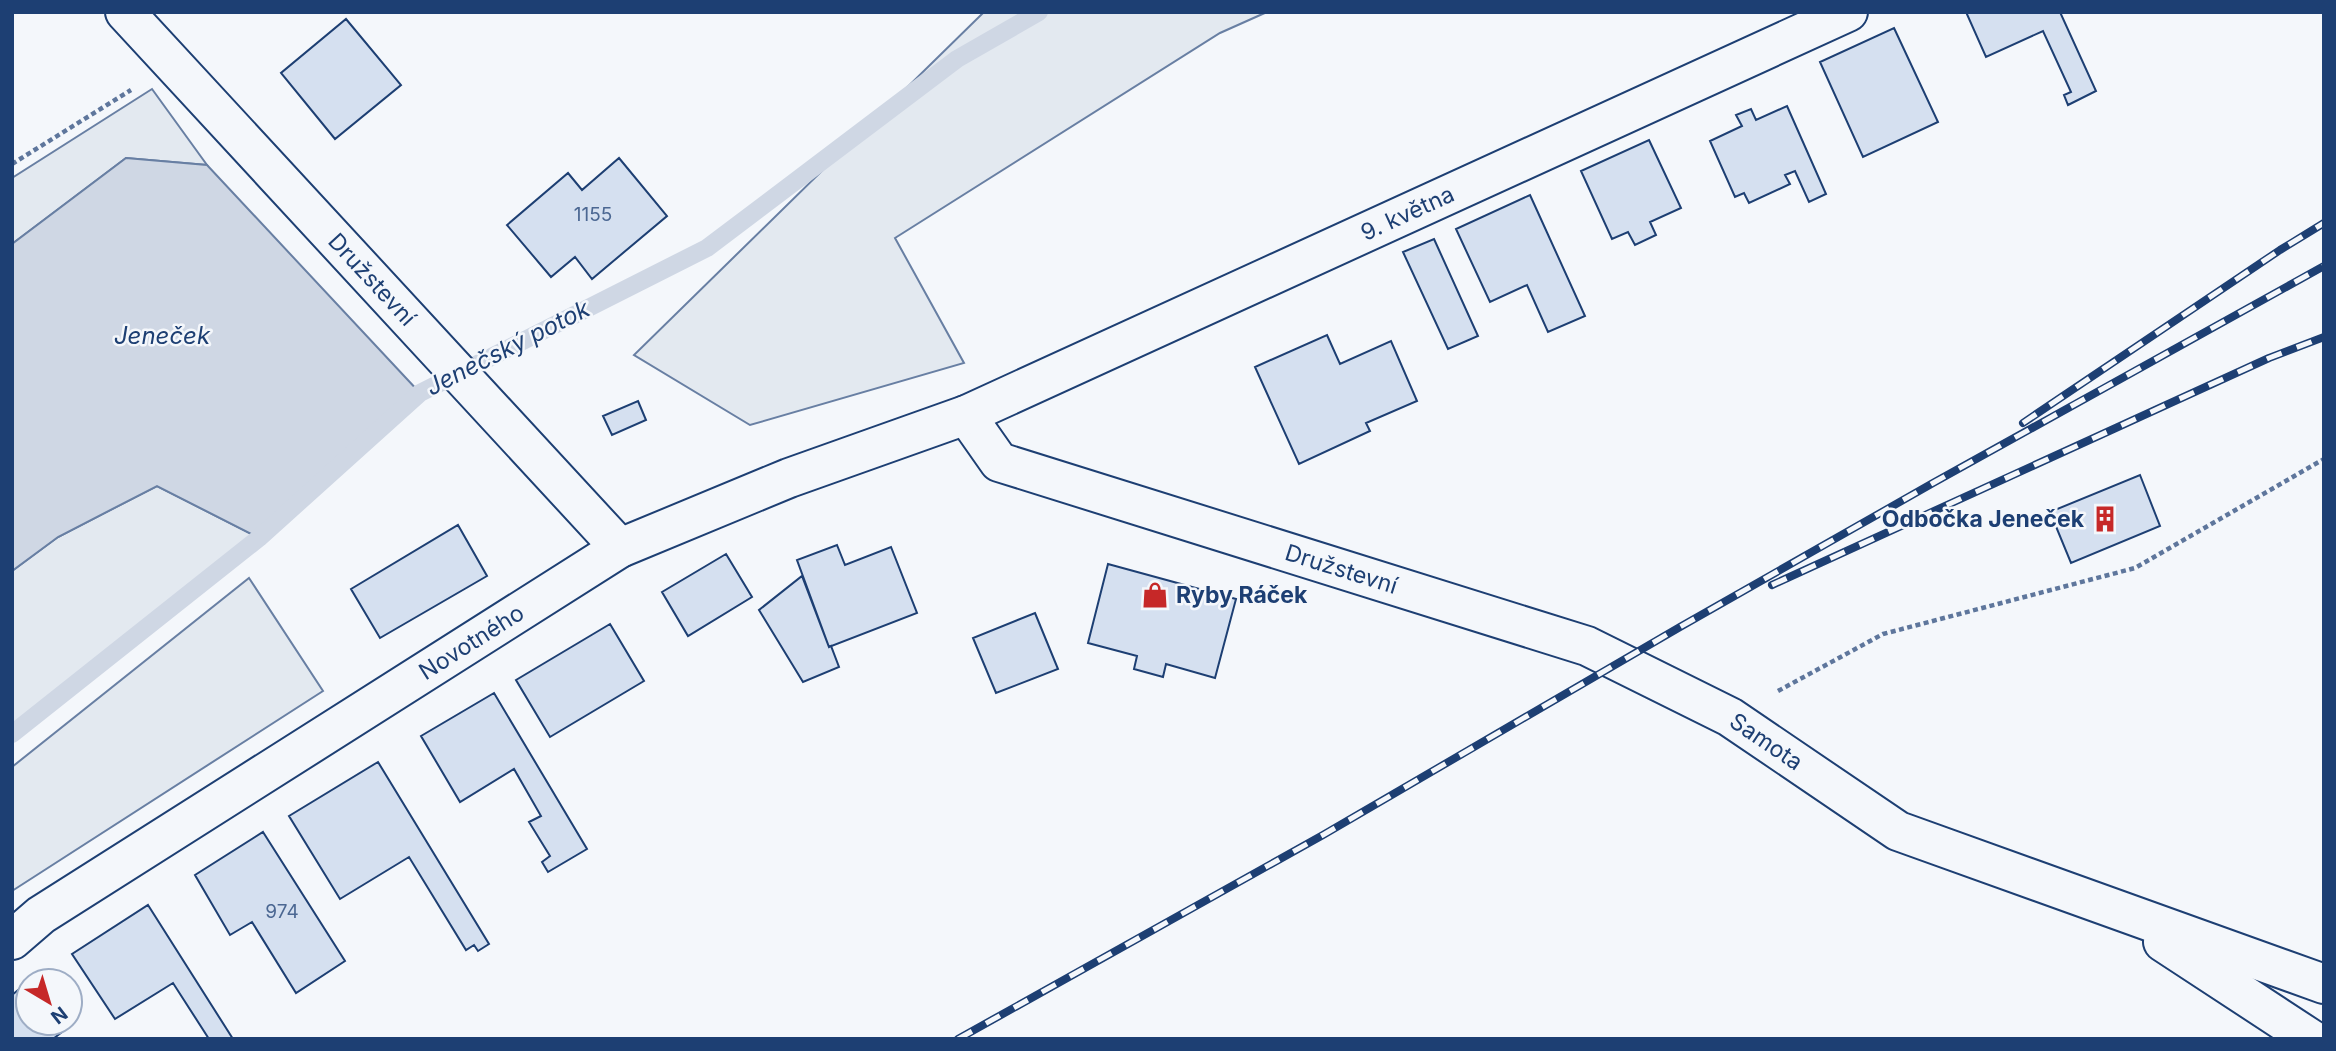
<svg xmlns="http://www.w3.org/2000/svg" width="2336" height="1051" viewBox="0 0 2336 1051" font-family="Inter,sans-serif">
<rect width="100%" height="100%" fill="#f4f7fb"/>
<path fill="#e3e9f0" stroke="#687fa3" stroke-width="2" d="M984,12H1267L1220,33L895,238L964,363L750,425L634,355Z
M152,89L207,165L126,158L12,244V178Z
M157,486L259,538L12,734V571L58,537Z
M249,578L323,691L12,891V767Z"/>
<path fill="#cfd7e4" stroke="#687fa3" stroke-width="2" d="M126,158L207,165L420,393L259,538L157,486L58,537L12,571V244Z"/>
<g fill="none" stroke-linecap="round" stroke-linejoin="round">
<path stroke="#cfd7e4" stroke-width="18" d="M12,734L259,538L420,393L707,248L957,59L1039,12"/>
</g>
<path fill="#d5e0f0" stroke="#1d3f73" stroke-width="2" d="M1966,12H2060L2096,91L2068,105L2064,95L2071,92L2043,31L1986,57Z
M346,19L401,85L335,139L281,73Z
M1894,28L1938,122L1863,157L1820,62Z
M1787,106L1826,194L1809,202L1795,171L1785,175L1790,184L1749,203L1744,193L1735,197L1710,141L1742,126L1736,115L1751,109L1756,120Z
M1649,140L1681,208L1650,222L1656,235L1635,245L1628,232L1612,239L1581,171Z
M619,158L667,216L592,279L575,257L551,277L507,225L568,173L582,190Z
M1530,195L1585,316L1548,332L1527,285L1490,302L1456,229Z
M1434,239L1478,336L1448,349L1403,252Z
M1327,335L1340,364L1391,341L1417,401L1366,423L1370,431L1299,464L1255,367Z
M638,401L646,420L612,435L603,416Z
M2140,475L2160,526L2071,563L2050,512Z
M458,525L487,576L380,638L351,589Z
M837,545L845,565L891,547L917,613L829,647L797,560Z
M726,554L752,597L688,636L662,592Z
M1108,564L1236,599L1215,678L1166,664L1163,677L1134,669L1137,656L1088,643Z
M802,576L829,647L831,646L839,667L803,682L759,610Z
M1035,613L1058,669L996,693L973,638Z
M610,624L644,681L550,737L516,680Z
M494,693L587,849L548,872L542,862L550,856L529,822L541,816L514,769L460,802L421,736Z
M378,762L489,944L478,951L474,945L466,950L409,857L340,899L289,816Z
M263,832L345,961L296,993L252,922L230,935L195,875Z
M148,905L233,1039H209L173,983L115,1019L72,954Z
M28,982V1023H63L67,1028L53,1039H12V995Z"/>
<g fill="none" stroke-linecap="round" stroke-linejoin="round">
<g stroke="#1d3f73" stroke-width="42">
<g id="street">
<path id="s1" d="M125,12L620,548"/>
<path id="s2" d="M966,415L999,462L1587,646L1730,717L1898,831L2324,984"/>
<path id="s3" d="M12,940L41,915L620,548L789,478L966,415L1848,12"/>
<path d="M2163,942L2311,1039"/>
</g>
</g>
<path stroke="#5e769c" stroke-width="4.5" stroke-dasharray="5 3.5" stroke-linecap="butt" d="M12,164L131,90
M1778,691L1883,634L2135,568L2324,459"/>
<use href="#street" stroke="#f4f7fb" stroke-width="38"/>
<g stroke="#1d3f73" stroke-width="8">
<path id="rail" d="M2023,423L2280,250L2324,223
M1772,585L2269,358L2324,337
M958,1039L1323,835L1680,627L1933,483L2324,266"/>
</g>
<use href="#rail" stroke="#f4f7fb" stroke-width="5" stroke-dasharray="16" stroke-linecap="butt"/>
</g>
<defs>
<g id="building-bare" transform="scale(2.1)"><path d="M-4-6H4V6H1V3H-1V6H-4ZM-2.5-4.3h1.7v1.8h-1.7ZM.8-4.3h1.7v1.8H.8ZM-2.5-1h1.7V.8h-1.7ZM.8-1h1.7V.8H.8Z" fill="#c62828" stroke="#f4f7fb" stroke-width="2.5" paint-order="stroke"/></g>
<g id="shop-bare" transform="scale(2.1)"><path d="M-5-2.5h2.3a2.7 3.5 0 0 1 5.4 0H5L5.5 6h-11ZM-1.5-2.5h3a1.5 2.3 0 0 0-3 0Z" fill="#c62828" stroke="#f4f7fb" stroke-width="2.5" paint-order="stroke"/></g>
</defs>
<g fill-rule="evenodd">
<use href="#building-bare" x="2105" y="519"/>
<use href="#shop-bare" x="1155" y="595"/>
</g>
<g text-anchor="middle" stroke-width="5" stroke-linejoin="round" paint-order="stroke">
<g font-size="19" fill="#4b6792">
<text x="593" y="221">1155</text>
<text x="282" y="918">974</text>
</g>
<g font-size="23" fill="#1d3f73" stroke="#f4f7fb">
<text dy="8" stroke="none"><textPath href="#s3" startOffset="1580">9. května</textPath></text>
<text dy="8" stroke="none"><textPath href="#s1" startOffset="364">Družstevní</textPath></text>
<text dy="8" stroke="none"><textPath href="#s2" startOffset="416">Družstevní</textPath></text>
<text dy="8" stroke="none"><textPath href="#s3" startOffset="548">Novotného</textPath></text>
<text dy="8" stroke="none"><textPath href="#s2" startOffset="877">Samota</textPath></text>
</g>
<g font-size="23" font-weight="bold" fill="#1d3f73" stroke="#f4f7fb" text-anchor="end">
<text x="2084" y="527">Odbočka Jeneček</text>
<text x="1176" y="603" text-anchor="start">Ryby Ráček</text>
</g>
<g font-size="24" font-style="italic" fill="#1d3f73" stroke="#f4f7fb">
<text x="162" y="344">Jeneček</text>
<text transform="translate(508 348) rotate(-27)" y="8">Jenečský potok</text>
</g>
</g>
<rect width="2336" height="1051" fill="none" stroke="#1d3f73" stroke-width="28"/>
<g transform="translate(49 1002) rotate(142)"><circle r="33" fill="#f4f7fb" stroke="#9eadc5" stroke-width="2"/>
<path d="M0-5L12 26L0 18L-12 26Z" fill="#c62828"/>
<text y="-10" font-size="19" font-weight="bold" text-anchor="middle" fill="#1d3f73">N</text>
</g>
</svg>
